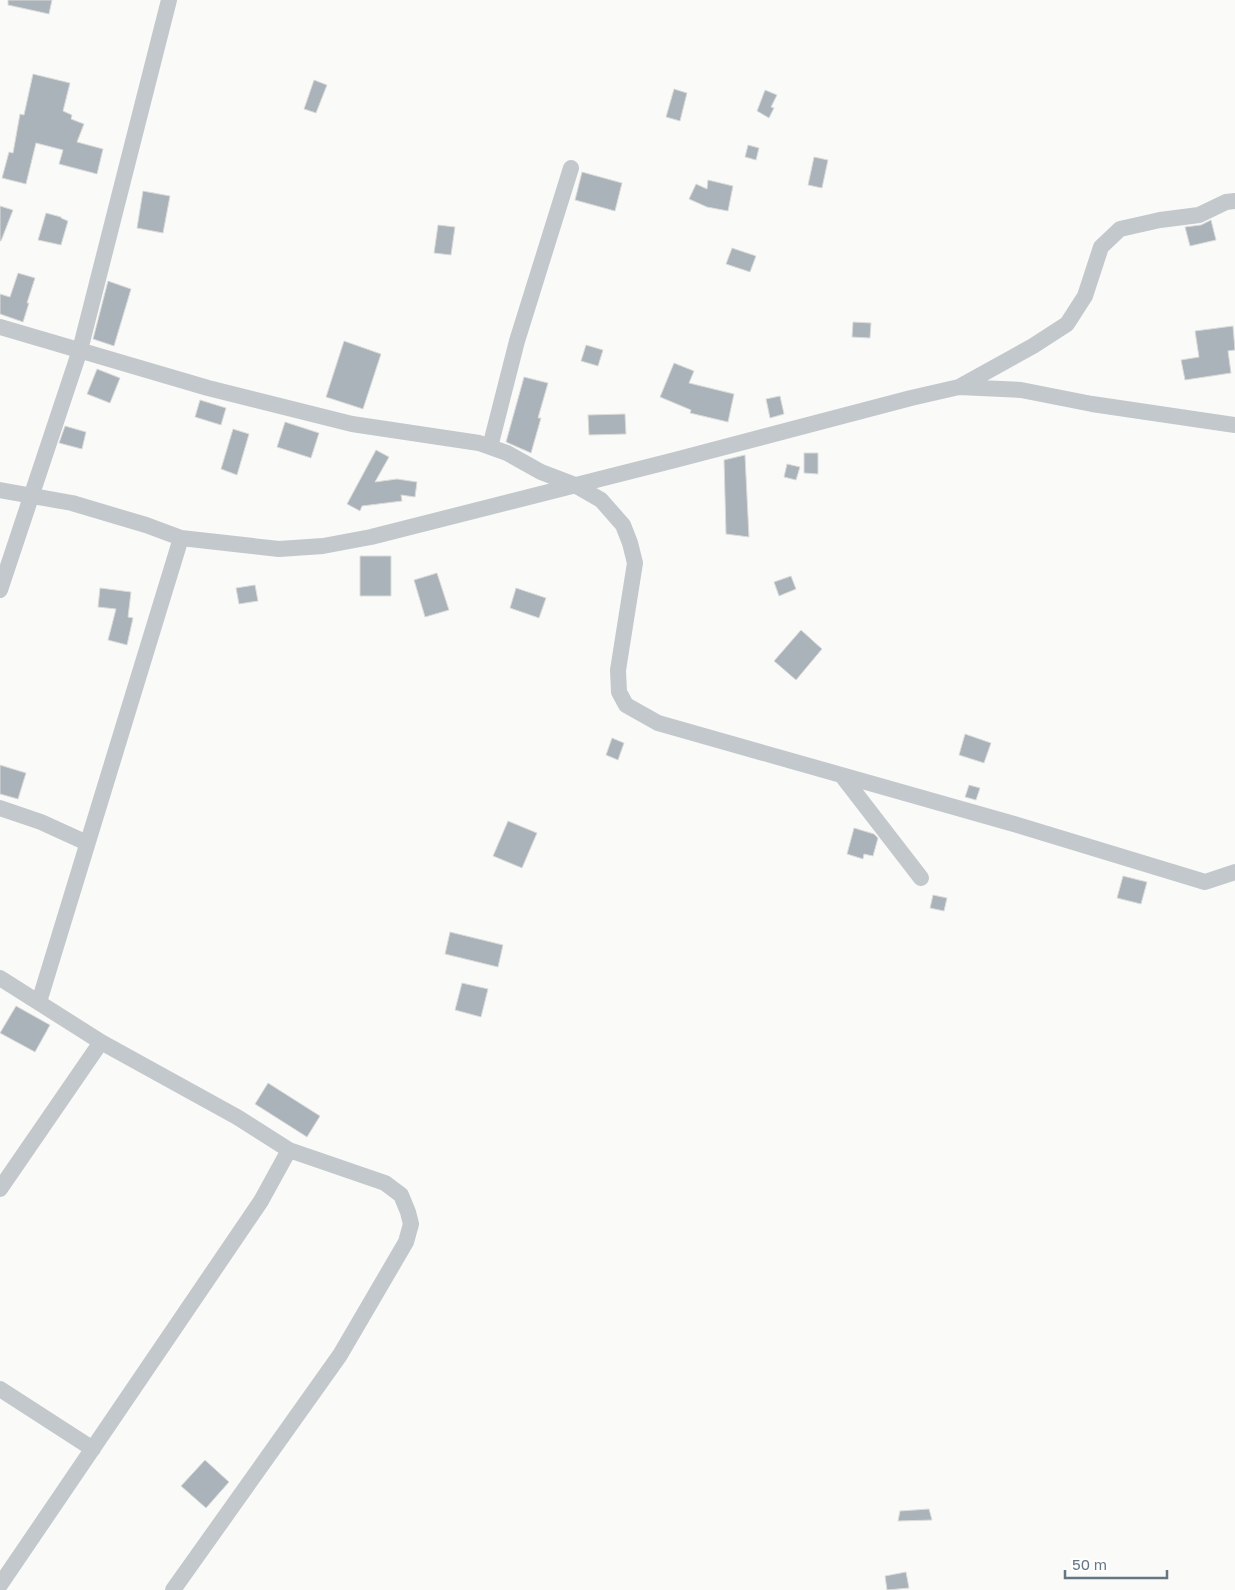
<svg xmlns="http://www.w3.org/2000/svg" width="1235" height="1590" viewBox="0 0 1235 1590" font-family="'Golos Text',sans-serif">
<rect width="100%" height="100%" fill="#fafaf8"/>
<path fill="#aab3b9" stroke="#dcdcda" d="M8,0H52L49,14L8,5Z
M33,74L70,83L63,111L72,115L71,119L84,124L77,142L103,149L97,174L59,164L63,150L36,143L26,184L2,178L9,152L13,153L20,114L24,115Z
M314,80L327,85L316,113L304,109Z
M674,89L687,93L680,121L666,117Z
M765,90L777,95L771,107L774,108L769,118L757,111Z
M748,145L759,148L756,160L745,157Z
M814,157L828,160L822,188L808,185Z
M582,172L622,183L615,211L575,200Z
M708,180L733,186L728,211L707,207L689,199L696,184L707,189Z
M143,191L170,196L163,233L137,228Z
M0,206L13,210L1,241H0Z
M46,213L61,217V218L68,221L61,245L38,240Z
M1211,220L1216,240L1190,246L1185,227L1201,225Z
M438,225L455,227L451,255L434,253Z
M732,248L756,256L750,272L726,264Z
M18,273L35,278L27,303H29L23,322L0,314V294L10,297Z
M108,281L131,289L114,346L93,339Z
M853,322L871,323L870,338L852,337Z
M1233,326L1235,350L1228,351L1231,373L1185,380L1181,360L1199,357L1195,331Z
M344,341L381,354L363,409L326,397Z
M586,345L603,350L598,366L581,361Z
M674,363L694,371L689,383L734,394L728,422L690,413L691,410L660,397Z
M97,369L120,378L110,403L87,394Z
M524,377L548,383L538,418H541L531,453L506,442Z
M780,396L784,414L770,418L766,399Z
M200,400L226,408L221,425L195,417Z
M625,414L626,434L589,435L588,415Z
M285,422L319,433L311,458L277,447Z
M65,426L86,432L82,449L59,443Z
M233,429L249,434L237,475L221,469Z
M376,450L389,457L375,482L397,479L417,482L415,497L401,495L402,501L362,506L360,511L347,504Z
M804,453H818V474L804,473Z
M745,455L749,537L726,534L724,460Z
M787,464L800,467L796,480L784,477Z
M360,556H391V596H360Z
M437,573L449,610L425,617L414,580Z
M791,576L796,589L779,596L774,582Z
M255,585L258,601L239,604L236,588Z
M100,588L131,592L128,617L133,618L127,645L108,640L116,609L98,607Z
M516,588L546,598L539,618L510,608Z
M801,630L822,649L796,680L774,661Z
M965,734L991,743L984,763L959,755Z
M612,738L624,743L618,760L606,755Z
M0,765L26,773L18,799L0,794Z
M969,785L980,788L976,800L965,797Z
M508,821L537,833L522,868L493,856Z
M854,828L874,834L878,838L873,856L864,854L863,859L847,854Z
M1123,876L1147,882L1141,904L1117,898Z
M933,895L947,898L944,911L930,908Z
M450,932L503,945L498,967L445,954Z
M462,983L488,989L481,1017L455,1010Z
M16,1006L50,1025L35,1052L0,1033Z
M268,1083L320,1116L307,1137L255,1104Z
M205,1460L229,1482L206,1508L181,1486Z
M929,1509L932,1520L898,1521L900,1511Z
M906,1572L909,1588L887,1590L885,1576Z"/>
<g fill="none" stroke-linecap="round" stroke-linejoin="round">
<path stroke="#c3c8cc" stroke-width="16" d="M0,327L208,388L352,424L479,443L507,453L541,472L575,485L601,500L623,525L630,543L635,563L618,670L619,692L626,705L658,723L1014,824L1205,882L1235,872
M959,387L1033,346L1067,324L1085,296L1101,247L1120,229L1160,220L1199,215L1226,202L1235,201
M490,447L517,341L571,168
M0,490L72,503L146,525L181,538L279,549L323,546L371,537L675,460L911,398L959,387L1021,390L1092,404L1235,425
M0,590L80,350L169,0
M843,777L921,878
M0,808L41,822L87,843
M0,978L101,1042L237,1117L289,1150L385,1183L401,1195L408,1212L411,1224L406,1242L340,1355L173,1590
M39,1002L181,538
M0,1189L101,1042
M0,1389L93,1449
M0,1585L261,1201L289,1150"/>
</g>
<path d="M1065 1570v8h102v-8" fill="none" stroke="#657683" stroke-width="2.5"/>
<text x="1072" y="1570" font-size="15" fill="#657683" stroke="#ffffff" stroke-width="4" paint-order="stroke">50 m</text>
</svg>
